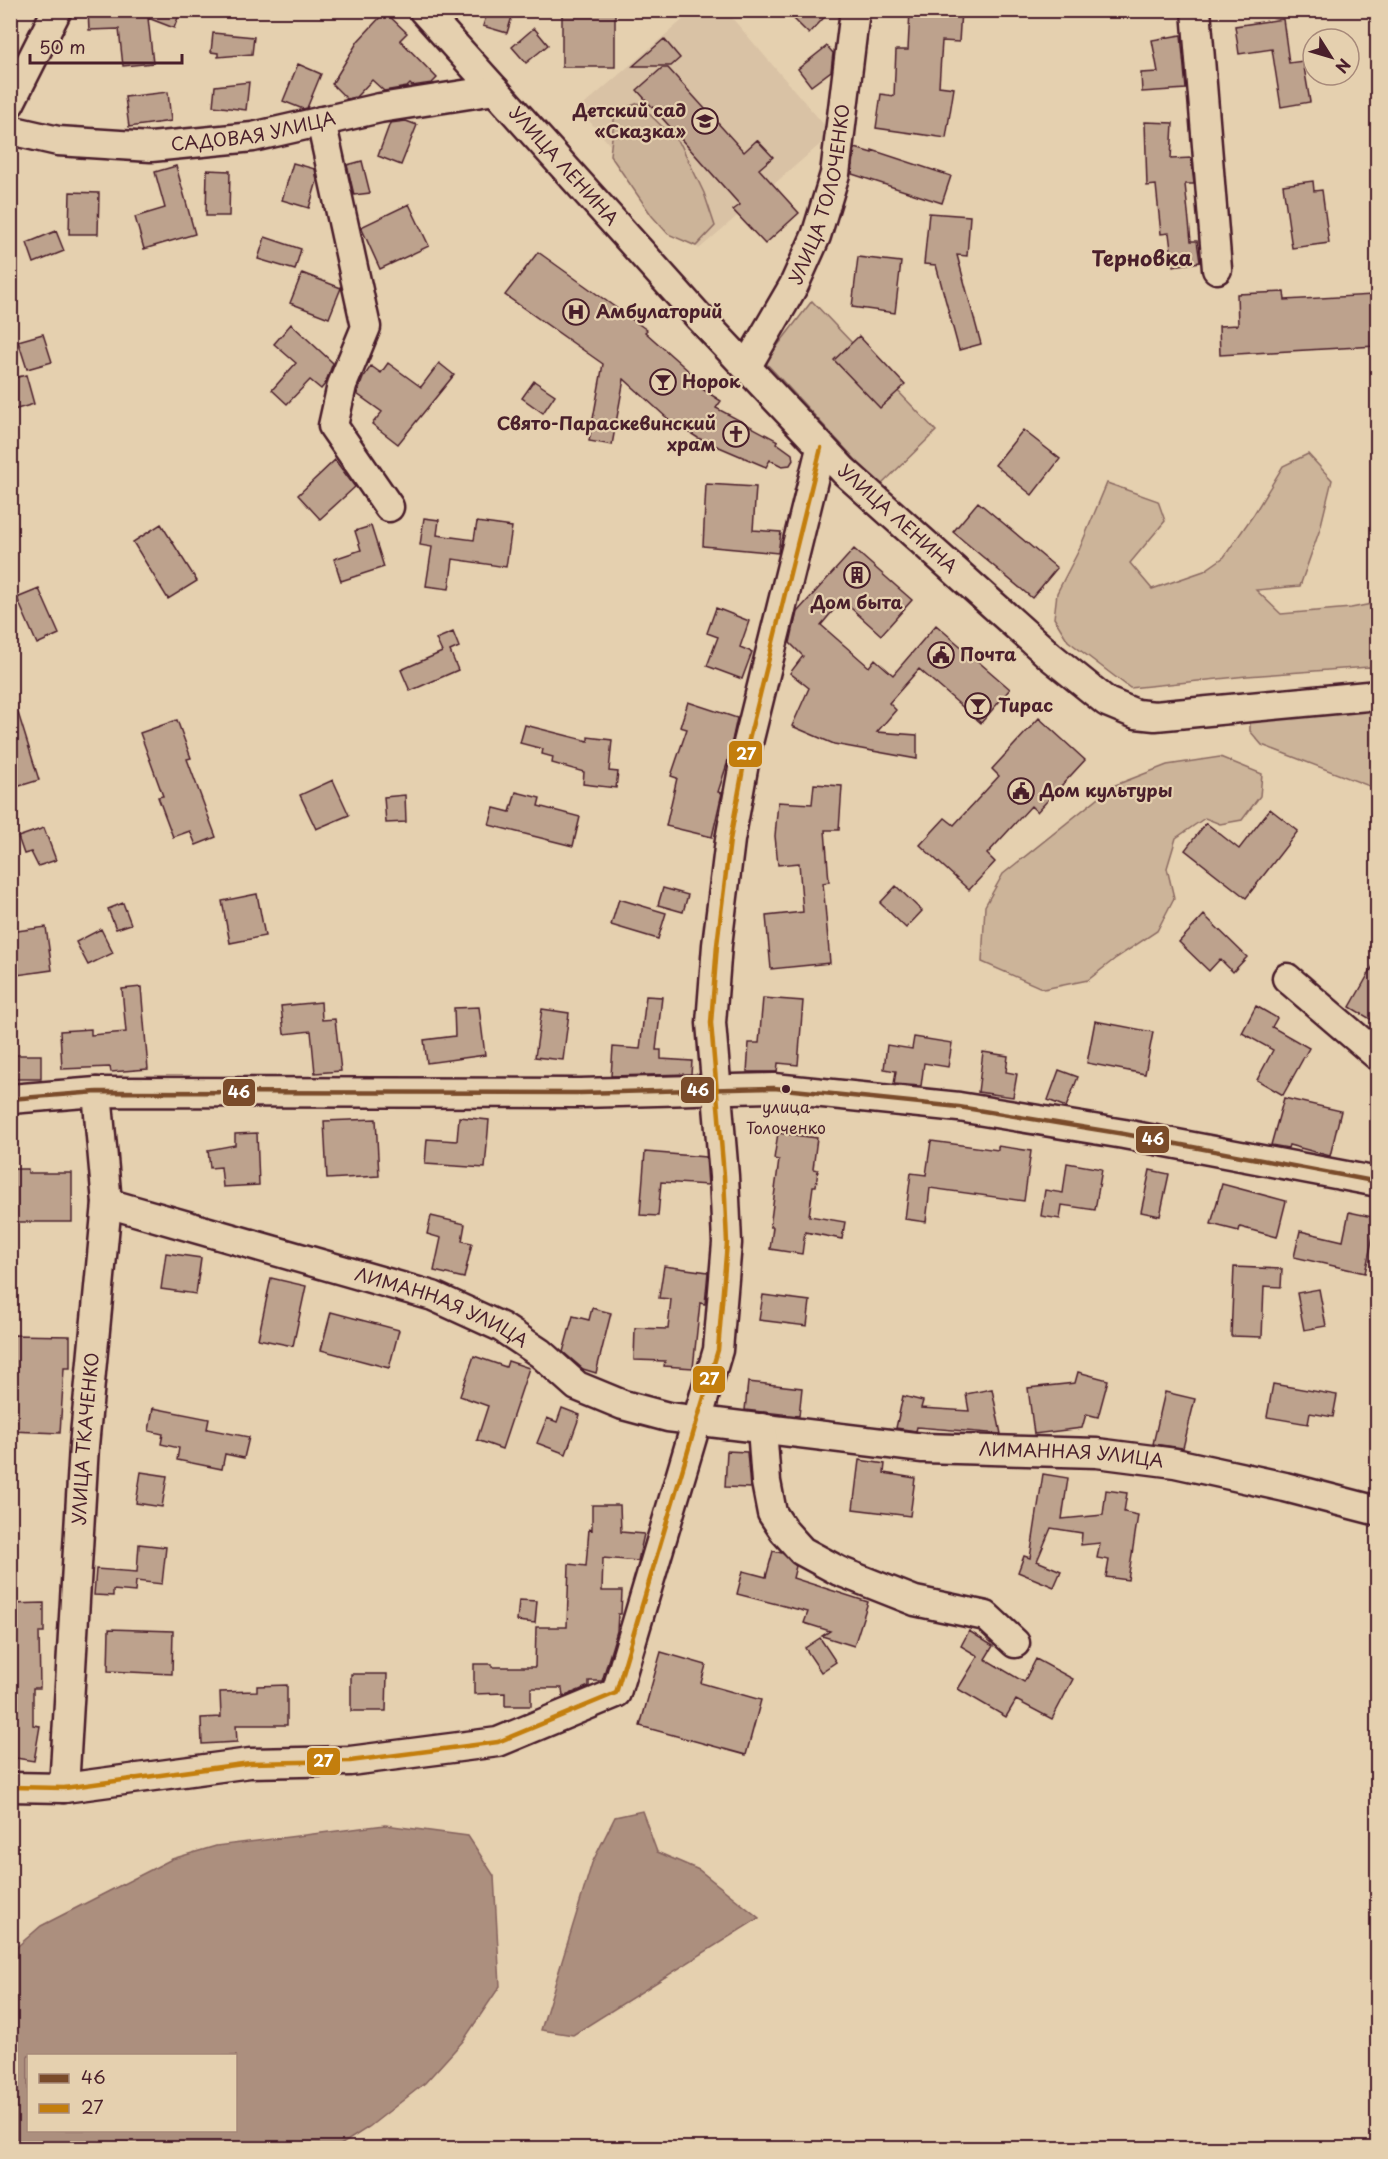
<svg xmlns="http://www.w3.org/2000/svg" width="1388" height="2159" viewBox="0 0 1388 2159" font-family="'Playpen Sans',sans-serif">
<rect width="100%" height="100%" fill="#e5d0af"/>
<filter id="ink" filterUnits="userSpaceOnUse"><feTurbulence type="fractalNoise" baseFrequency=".0167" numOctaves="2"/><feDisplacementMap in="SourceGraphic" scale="12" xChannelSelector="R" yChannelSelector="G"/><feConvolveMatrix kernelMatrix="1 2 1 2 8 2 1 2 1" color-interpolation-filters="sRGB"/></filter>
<g filter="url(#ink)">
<path fill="#d9c2a5" d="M693,11H726L832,134L699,249L579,109Z"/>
<path fill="#ccb499" stroke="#8b6a62" stroke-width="1.5" d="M638,103L681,145L704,193L715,226L696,246L668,234L652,216L610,155L615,112Z
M812,301L936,431L880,486L765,362Z
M1308,454L1332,480L1320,529L1300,586L1256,590L1281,614L1351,608L1377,603V669L1369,667L1247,676L1130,688L1068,641L1054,618L1057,593L1079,550L1107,483L1158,501L1165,521L1130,563L1152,589L1204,571L1224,557L1254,514L1283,466Z
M1377,705V789L1262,745L1250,731V716Z
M1220,757L1262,774L1260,796L1242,820L1220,824L1205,818L1176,838L1167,868L1174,898L1157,931L1116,958L1088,980L1044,989L982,962L985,906L1003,874L1113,786L1167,765Z"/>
<path fill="#ac8f7e" stroke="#85625d" stroke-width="1.5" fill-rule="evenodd" d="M642,1811L657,1852L699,1870L759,1918L573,2035L541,2030L592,1863L615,1817Z
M385,1825L468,1836L494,1876L500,1986L463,2041L425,2083L369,2127L336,2148H11V1952L41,1926L172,1859L216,1846ZM28,2056H236V2130H28Z"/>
<path fill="#bda28d" stroke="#4a1f2b" stroke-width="1.5" d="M88,10H181L174,28L148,18L153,63L123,66L119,29L89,30Z
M488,10H514L507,33L483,26Z
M562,10L615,12V67H562Z
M785,10H831L809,34Z
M910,10H961L959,42L942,41L939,86L954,88L946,138L876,128L881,94L894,96L896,50H908Z
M385,12L407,33L400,40L437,78L432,83L412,86L410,84L407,87L384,91L372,80L356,97L347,99L332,84L358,41Z
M1283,19L1289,63L1303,61L1310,102L1281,107L1272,49L1239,54L1235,26Z
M534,28L548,45L526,63L512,47Z
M213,33L254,37L252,54L218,57V53L211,52Z
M1181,35L1186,89L1142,92L1141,73L1158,72L1152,40Z
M664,39L680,58L671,66H633Z
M827,46L833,53L831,71L811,86L798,69Z
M298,64L321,74L307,108L303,109L283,101Z
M662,68H668L744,152L757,140L773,157L759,169L799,213L765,244L733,210L740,205L637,90Z
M249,82L246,110L213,106L215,86Z
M168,92L171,121L129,127L125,97Z
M406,121L417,125L401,165L378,156L390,123Z
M1145,122L1173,123L1171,159L1191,158L1194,184H1185L1191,241H1197L1200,262L1173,266L1169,233L1161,234L1156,185L1147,186Z
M855,148L872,153V150L951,176L942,203L852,174Z
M362,161L370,193L354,195L347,165Z
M293,163L315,169L317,181L309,208L282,200Z
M176,166L195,234L144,249L135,217L165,208L155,172Z
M207,170L230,171L229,216H206Z
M1313,181L1314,191L1322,190L1329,243L1292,248L1283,185Z
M70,192L99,193L98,234H69Z
M409,204L429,246L380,269L361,227Z
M929,213L970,216L967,256L957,255L981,344L959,350L936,265L924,264Z
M56,231L64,251L34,263L27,243Z
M265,237L301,249L295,270L258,259Z
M538,252L647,330L645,332L700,381L696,385L721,401L716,408L778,441L777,443L792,454L793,460L790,465L782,466L770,460L766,467L698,438L667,418L624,379L612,445L589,441L603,364L505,295Z
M858,257L901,262L895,313L852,307Z
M302,273L341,288L329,318L290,303Z
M1284,292L1285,300L1373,295L1376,346L1220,355L1219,326L1238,325L1237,294Z
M291,324L333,363L325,384L321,389L310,380L287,404L272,390L296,363L274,344Z
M43,334L52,362L27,369L18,341Z
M859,336L905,385L880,408L834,360Z
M388,363L421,387L439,363L454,375L398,444L372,424L382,412L357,394L363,378L371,366L381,373Z
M26,375L34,404L10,411V379Z
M534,381L555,395L543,413L522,398Z
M1023,430L1060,459L1032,495L995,465Z
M335,460L355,487L320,519L298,495Z
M706,484L756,487L753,530L781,532L778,553L703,546Z
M978,502L1057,568L1032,598L953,532Z
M424,518L439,520L437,535L474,540L477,522L512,527L506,567L453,559L449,589L426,586L432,547L420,545Z
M161,524L197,581L168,599L133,542Z
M371,526L384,567L341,581L334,559L361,550L355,531Z
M854,549L912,600L881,635L842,600L821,625L869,667L875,659L893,675L936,625L1010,689L981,723L919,669L889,703L896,710L877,732L917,735V759L834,744L792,726L809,688L790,673L803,656L790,643L797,612Z
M39,589L59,634L37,644L17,598Z
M716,608L749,621L740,647L752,652L742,679L707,666L718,637L707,633Z
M453,632L459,647L450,651L458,670L410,691L401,670L442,652L436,639Z
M14,700L39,780L10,789V701Z
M688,702L737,718L727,764L718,792L722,793L712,837L666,826L677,778L671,776L687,729L680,727Z
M1039,718L1085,760L1037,812L1031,806L987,854L995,862L969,890L920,845L945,818L954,825L999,776L992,769Z
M177,720L191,758L187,759L216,837L196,845L190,831L173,837L158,797L163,796L140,733Z
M525,725L588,741V737L612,740L609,771L618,772L616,788L583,784L584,772L552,763L553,757L542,754L543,749L520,743Z
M333,780L349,815L316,829L300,795Z
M814,784L842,786L839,830H825L829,882L823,883L830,963L771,969L766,916L803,912L799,863L778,865L775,836L778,802L812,804Z
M516,792L540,798L538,806L580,817L573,846L489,825L494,808L510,812Z
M405,795L406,822L386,823L384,797Z
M1270,809L1298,831L1246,898L1185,850L1206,823L1239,849Z
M44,828L56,860L38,866L31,852L24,854L18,837Z
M896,886L922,911L906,928L880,903Z
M663,888L688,895L683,912L658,905Z
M257,894L265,936L230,943L222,901Z
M619,899L666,913L658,939L611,925Z
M123,903L131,924L116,929L108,909Z
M1204,915L1247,957L1233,972L1220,959L1209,971L1179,942Z
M46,927L52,970L10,976V932Z
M101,929L113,953L88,965L76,942Z
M1377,959V1023L1350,1007Z
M141,987L148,1069L111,1072L110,1067L62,1069L60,1031L91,1029V1035L126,1032L122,989Z
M646,996L662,997L656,1050H661V1059L692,1061L691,1074L611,1076L613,1047L640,1049Z
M763,998L803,1001L798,1065L778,1063L777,1072H747L749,1043H759Z
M321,1002L322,1020L335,1019L341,1071L315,1073L311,1031L284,1034L281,1006Z
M1256,1006L1277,1018L1272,1027L1309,1048L1283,1095L1257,1080L1273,1050L1242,1033Z
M479,1007L485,1055L427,1063L424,1040L455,1036L454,1008Z
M542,1009L569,1013L563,1060L535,1057Z
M1095,1021L1153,1032L1145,1074L1087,1063Z
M914,1037L952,1043L948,1067L924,1063L921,1086L894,1084L896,1071L884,1069L887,1045L912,1049Z
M983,1052L1008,1056L1006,1072L1017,1074L1013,1097L978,1092Z
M10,1055H41V1079H10Z
M1059,1070L1078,1077L1066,1107L1048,1100Z
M1284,1098L1341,1111L1330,1156L1289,1145L1288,1148L1271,1145Z
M459,1117L489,1120L485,1168L425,1164L427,1139L457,1141Z
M376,1119L379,1176L327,1179L324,1121Z
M257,1133L259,1185L223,1187L221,1167L210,1168L208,1150L235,1145V1134Z
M778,1133L817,1138L813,1169L818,1170L816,1186H813L809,1216L845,1222L842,1239L805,1232L802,1254L770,1249L773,1227H770L779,1160L774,1159Z
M931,1141L998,1150V1146L1031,1151L1024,1201L930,1188L926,1222L905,1219L911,1173L926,1175Z
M645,1152L706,1157L708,1185L661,1182L658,1216L640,1215Z
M1067,1163L1102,1169L1095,1210L1062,1205L1060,1219L1041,1216L1045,1190L1063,1193Z
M10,1169H28V1173H72V1222H10Z
M1150,1170L1169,1174L1160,1216L1141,1212Z
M1222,1184L1286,1201L1277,1237L1240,1227L1239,1231L1211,1224Z
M1349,1212L1377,1218L1365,1273L1294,1257L1300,1231L1343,1241Z
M431,1216L465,1224L462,1241L472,1243L464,1278L434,1271L441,1238L427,1234Z
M166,1253L201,1258L196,1294L161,1289Z
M664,1266L708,1272L705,1304L700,1303L693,1368L664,1366L665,1361L634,1360L635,1328L668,1329L671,1299L659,1298Z
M1234,1267L1282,1269L1281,1287L1264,1286L1262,1337L1231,1336Z
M271,1278L306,1286L293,1346L258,1339Z
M1319,1289L1326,1326L1304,1330L1297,1293Z
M763,1295L810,1301L807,1326L759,1320Z
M592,1308L611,1313L596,1373L583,1369L563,1352L573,1316L589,1320Z
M331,1312L399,1330L389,1368L321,1350Z
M11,1335L70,1336V1368H64L60,1433L10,1431L14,1367H10Z
M474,1356L506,1367L508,1361L529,1368L502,1449L477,1440L488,1406L460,1396Z
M1078,1372L1108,1380L1098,1417L1086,1414L1082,1428L1034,1434L1028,1388L1075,1383Z
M748,1382L802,1388L799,1416L745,1410Z
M1273,1384L1337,1395L1333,1417L1310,1413L1308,1424L1267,1417Z
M992,1389L1001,1434L917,1427L916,1431L896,1428L903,1396L923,1401L921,1408L969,1411L966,1394Z
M1165,1392L1195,1399L1183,1448L1153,1444Z
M153,1408L209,1419L207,1429L249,1437L244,1458L225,1454L222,1469L177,1460L179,1448L161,1444L163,1434L149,1431Z
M562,1408L580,1415L566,1454L537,1443L547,1418L557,1422Z
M727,1451L747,1452L750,1488L725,1487Z
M859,1460L885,1464L884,1473L915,1478L910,1516L853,1509Z
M141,1472L167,1476L162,1507L136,1503Z
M1043,1474L1068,1478L1062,1519L1103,1515L1106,1490L1127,1493L1124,1512L1138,1515L1128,1580L1106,1577L1109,1560L1097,1558L1100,1543L1081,1545L1082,1533L1051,1528L1037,1561L1061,1571L1054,1587L1018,1572L1024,1556L1030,1558Z
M592,1505H620L621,1532L644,1534L638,1561L603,1558L602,1591H622L621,1614H618L617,1631L602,1681H589V1686L563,1697L562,1688H531V1706H505V1693L474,1694V1664H492V1667H535L536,1627H567L569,1564L586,1566L589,1529L592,1530Z
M139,1544L166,1547L162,1584L136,1581L135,1592L113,1590V1596L94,1595L96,1569L137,1572Z
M773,1551L782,1553L796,1566L793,1578L868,1602L854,1646L822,1636L830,1631L804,1623L808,1612L737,1594L743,1571L766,1577Z
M519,1600L537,1601L535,1623L517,1621Z
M44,1603V1632H39L40,1688H33V1725L40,1726L34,1761L10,1757V1604Z
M109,1629L173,1631L172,1674L108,1671Z
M969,1631L993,1646L985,1659L1024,1682L1036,1659L1073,1679L1052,1719L1016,1700L1006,1717L958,1689L978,1656L961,1646Z
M820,1638L836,1662L821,1672L805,1648Z
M661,1652L706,1665L701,1683L761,1700L746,1755L640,1726Z
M351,1674H387L386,1711H351Z
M287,1685V1725H236L237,1742L202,1744L201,1718L221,1717L220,1692L257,1691V1686Z"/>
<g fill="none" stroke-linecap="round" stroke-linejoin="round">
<g stroke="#4a1f2b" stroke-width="33">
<g id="minor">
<path id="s1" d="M423,10L700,318L844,471L1050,656L1107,702L1136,714L1155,716L1378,695"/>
<path d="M1196,10L1217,269"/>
<path d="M10,103L57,10"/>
<path d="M321,121L366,327L342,385L333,426L389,507"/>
<path id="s2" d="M10,130L58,141L151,147L253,137L380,108L495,90"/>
<path id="s3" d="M747,366L794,285L816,236L835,174L855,10"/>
<path d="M1287,978L1378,1056"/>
<path d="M10,1099L97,1092L580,1093L774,1088L959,1107L1124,1134L1378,1182"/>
<path id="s4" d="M107,1203L433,1296L501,1327L540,1353L577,1386L623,1405L668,1417L923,1448L1097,1453L1175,1463L1285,1487L1378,1511"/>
<path d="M762,1428L766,1482L772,1513L784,1531L802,1551L839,1571L915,1601L986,1616L1015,1643"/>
<path d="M10,1787L64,1788L250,1763L350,1761L498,1742L616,1693L718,1350L727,1243L724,1176L711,1023L717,945L730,840L747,747L821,448"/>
<path id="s5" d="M64,1788L84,1446L107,1203L97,1092"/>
</g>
</g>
<use href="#minor" stroke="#e5d0af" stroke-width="28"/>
<g stroke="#e5d0af" stroke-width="9">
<path id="bus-1" d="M10,1099L97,1092L580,1093L774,1088L959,1107L1124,1134L1378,1182"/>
</g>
<g stroke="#e5d0af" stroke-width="9">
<path id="bus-2" d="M10,1787L64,1788L250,1763L350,1761L498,1742L616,1693L718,1350L727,1243L724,1176L711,1023L717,945L730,840L747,747L821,448"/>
</g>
<use href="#bus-1" stroke="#7a4b2a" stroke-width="4.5"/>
<use href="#bus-2" stroke="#c37e0d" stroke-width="4.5"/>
</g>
</g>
<defs>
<g id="school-ring" transform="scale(1.35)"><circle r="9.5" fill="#e5d0af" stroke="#4a1f2b" stroke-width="1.5"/><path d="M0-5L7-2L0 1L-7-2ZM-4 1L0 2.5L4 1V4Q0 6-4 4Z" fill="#4a1f2b"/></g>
<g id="hospital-ring" transform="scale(1.35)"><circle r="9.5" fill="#e5d0af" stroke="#4a1f2b" stroke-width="1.5"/><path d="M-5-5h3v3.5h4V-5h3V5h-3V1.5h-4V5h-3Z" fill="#4a1f2b"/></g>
<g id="bar-ring" transform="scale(1.35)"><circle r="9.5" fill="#e5d0af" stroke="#4a1f2b" stroke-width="1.5"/><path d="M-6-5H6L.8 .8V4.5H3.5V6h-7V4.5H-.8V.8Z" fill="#4a1f2b"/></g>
<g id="church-ring" transform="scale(1.35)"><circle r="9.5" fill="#e5d0af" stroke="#4a1f2b" stroke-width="1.5"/><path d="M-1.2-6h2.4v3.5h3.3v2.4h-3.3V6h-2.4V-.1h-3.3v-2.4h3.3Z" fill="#4a1f2b"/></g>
<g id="building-ring" transform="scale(1.35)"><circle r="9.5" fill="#e5d0af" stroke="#4a1f2b" stroke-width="1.5"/><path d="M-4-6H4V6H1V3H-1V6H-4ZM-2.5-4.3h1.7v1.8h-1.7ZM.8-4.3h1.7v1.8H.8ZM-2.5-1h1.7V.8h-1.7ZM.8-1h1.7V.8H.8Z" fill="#4a1f2b"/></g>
<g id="civic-ring" transform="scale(1.35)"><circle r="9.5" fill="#e5d0af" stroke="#4a1f2b" stroke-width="1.5"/><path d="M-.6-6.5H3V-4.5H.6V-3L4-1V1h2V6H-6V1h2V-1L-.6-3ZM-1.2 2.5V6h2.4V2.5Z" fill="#4a1f2b"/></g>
</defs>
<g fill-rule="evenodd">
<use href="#school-ring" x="705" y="121"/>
<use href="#hospital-ring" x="576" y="312"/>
<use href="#bar-ring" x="663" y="382"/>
<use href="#church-ring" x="736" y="434"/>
<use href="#building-ring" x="857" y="575"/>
<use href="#civic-ring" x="941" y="655"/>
<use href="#bar-ring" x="978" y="706"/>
<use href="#civic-ring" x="1021" y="791"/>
</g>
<circle fill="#4a1f2b" stroke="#e5d0af" stroke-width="2" cx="786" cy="1089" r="5"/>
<g text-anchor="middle" stroke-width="4.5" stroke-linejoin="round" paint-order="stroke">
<g font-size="16" fill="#4a1f2b" stroke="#e5d0af">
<text x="786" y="1113">улица<tspan x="786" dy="21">Толоченко</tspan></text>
</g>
<g font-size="18" font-weight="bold" fill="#4a1f2b" stroke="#e5d0af" text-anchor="start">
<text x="686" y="117" text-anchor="end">Детский сад<tspan x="686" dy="21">«Сказка»</tspan></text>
<text x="596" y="318">Амбулаторий</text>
<text x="682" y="388">Норок</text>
<text x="716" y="430" text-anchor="end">Свято-Параскевинский<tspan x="716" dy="21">храм</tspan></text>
<text x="857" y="609" text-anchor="middle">Дом быта</text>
<text x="960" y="661">Почта</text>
<text x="998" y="712">Тирас</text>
<text x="1040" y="797">Дом культуры</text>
</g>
<g font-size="18" fill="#4a1f2b" stroke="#e5d0af">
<text dy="6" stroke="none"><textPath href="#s2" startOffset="246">САДОВАЯ УЛИЦА</textPath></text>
<text dy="6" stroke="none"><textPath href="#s1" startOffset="210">УЛИЦА ЛЕНИНА</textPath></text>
<text dy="6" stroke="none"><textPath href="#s3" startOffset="189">УЛИЦА ТОЛОЧЕНКО</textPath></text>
<text dy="6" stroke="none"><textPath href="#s1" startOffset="696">УЛИЦА ЛЕНИНА</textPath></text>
<text dy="6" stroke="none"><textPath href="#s4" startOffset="351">ЛИМАННАЯ УЛИЦА</textPath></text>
<text dy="6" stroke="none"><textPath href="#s5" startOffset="350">УЛИЦА ТКАЧЕНКО</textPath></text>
<text dy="6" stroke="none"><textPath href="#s4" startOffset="1012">ЛИМАННАЯ УЛИЦА</textPath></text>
</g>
<g font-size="21" font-weight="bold" fill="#4a1f2b" stroke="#e5d0af">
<text x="1142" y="266">Терновка</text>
</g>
</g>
<g stroke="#e5d0af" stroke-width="2">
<rect x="728" y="740" width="35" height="28" rx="6" fill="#c37e0d"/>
<rect x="680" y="1076" width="35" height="28" rx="6" fill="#7a4b2a"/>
<rect x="222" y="1078" width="34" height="29" rx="6" fill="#7a4b2a"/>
<rect x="1135" y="1125" width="35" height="29" rx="6" fill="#7a4b2a"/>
<rect x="692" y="1365" width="34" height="29" rx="6" fill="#c37e0d"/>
<rect x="306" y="1747" width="35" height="29" rx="6" fill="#c37e0d"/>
</g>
<g font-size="16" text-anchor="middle" font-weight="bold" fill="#fff">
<text x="746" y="760">27</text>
<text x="698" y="1096">46</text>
<text x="239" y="1098">46</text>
<text x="1153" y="1145">46</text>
<text x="709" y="1385">27</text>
<text x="323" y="1767">27</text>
</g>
<rect width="1388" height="2159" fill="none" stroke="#e5d0af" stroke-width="36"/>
<rect x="18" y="18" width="1352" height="2123" fill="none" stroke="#4a1f2b" stroke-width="2" filter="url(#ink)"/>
<rect x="27" y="2054" width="210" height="78" fill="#e5d0af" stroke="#a7897a" stroke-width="1.5"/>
<rect x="39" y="2074" width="30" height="9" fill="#7a4b2a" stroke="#a7897a" stroke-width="1.5"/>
<text x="81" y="2084" font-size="18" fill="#4a1f2b">46</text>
<rect x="39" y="2104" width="30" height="9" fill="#c37e0d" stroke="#a7897a" stroke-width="1.5"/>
<text x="81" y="2114" font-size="18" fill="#4a1f2b">27</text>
<g transform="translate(1331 57) rotate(127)"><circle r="28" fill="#e5d0af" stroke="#a7897a" stroke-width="1.5"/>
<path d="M0-4.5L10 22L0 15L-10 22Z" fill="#4a1f2b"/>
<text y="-9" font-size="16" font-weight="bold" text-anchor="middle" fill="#4a1f2b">N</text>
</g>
<path d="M30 54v9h152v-9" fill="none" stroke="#4a1f2b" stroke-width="3"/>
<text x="39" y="54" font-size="18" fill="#4a1f2b" stroke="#e5d0af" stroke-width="4.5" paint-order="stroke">50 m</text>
</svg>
